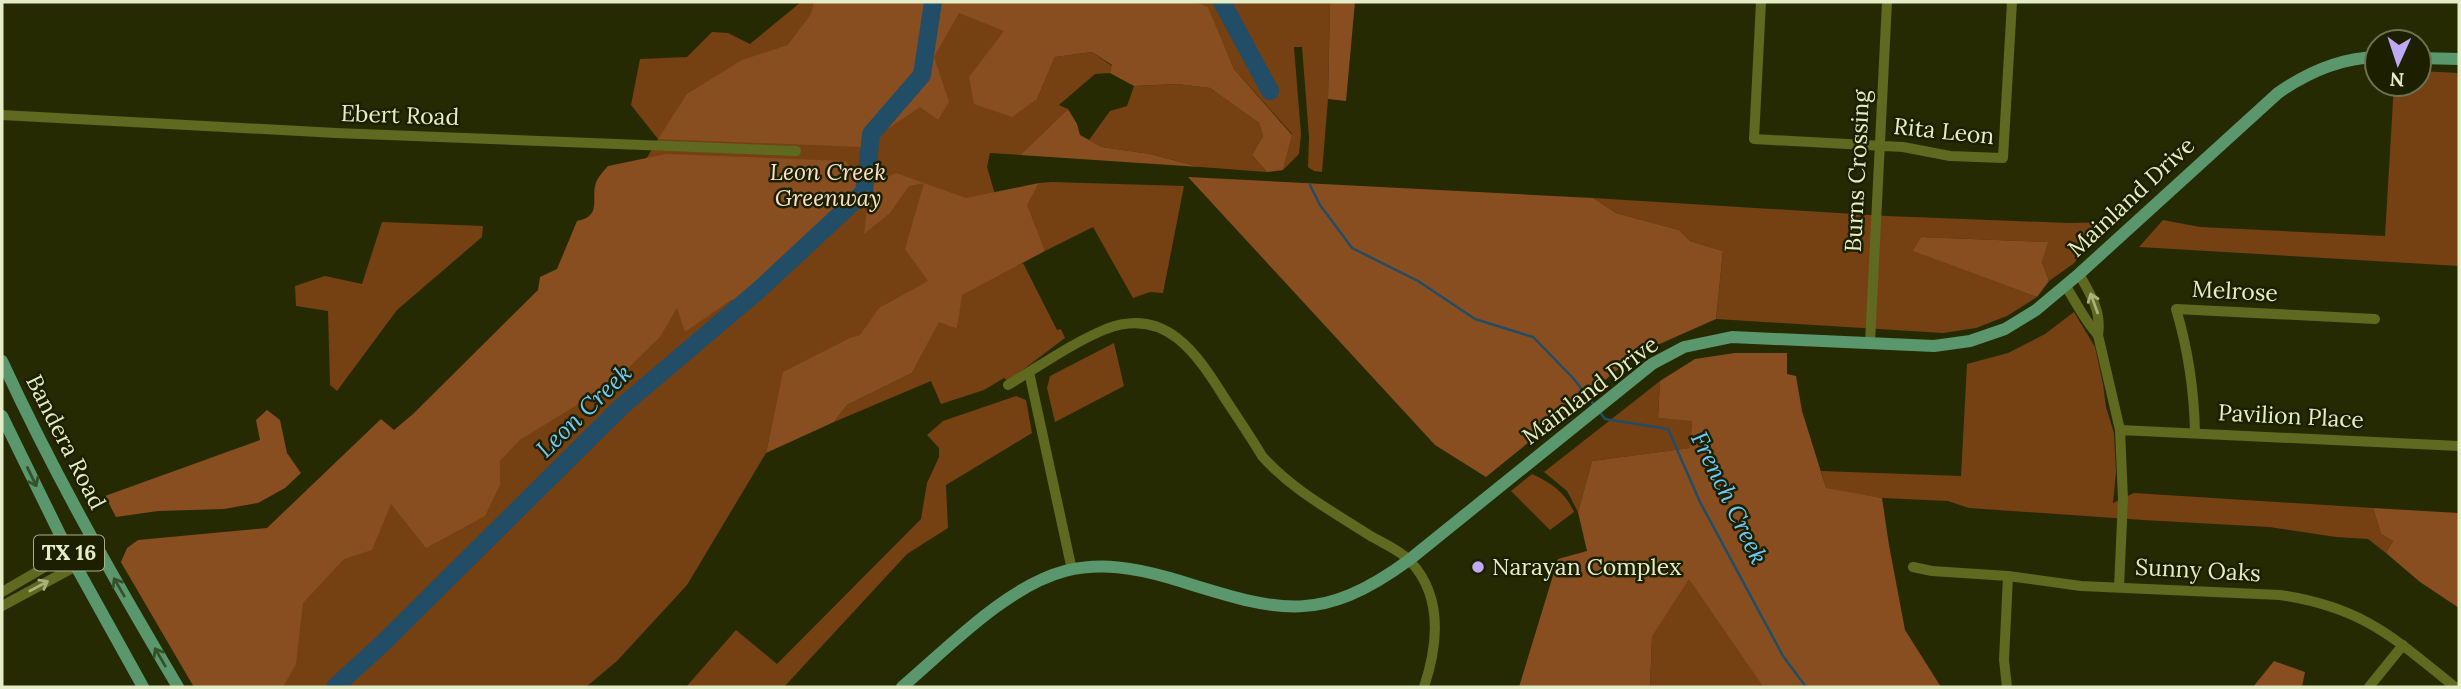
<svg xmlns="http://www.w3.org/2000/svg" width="2461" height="689" viewBox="0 0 2461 689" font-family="Lora,serif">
<rect width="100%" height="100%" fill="#252a03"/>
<path fill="#754012" d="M801,2H1023L1037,99L1055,57L1092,52L1112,66L1110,73L1095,74L1059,105L1068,109L1020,155L990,153L987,167L1016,266L1023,263L1057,330L1061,329L1065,338L1008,381L1004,378L984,390L941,404L931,381L834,422L847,405L912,373L939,321L957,329L961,295L777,402L766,453L687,585L617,661L586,687H194L121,562L258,535L411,423L562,274L648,156L658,139L631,105L640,59L687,57L712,32L728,33L750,44Z
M1195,2H1330L1328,99L1322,172L1314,171L1308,167L1309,137L1302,47H1294L1301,134L1299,154L1283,170L1292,134L1234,69L1208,8Z
M2419,71L2459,73V266L2139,247L2163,220L2200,227L2385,236L2394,84H2419Z
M1177,84L1210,88L1259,123L1263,136L1252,155L1267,172L1200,167L1150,154L1102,147L1089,140L1110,111L1127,106L1134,86Z
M1052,182L1184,186L1163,293L1150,292L1133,298L1093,227L1045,251L1026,205L1039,183Z
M1593,198L1887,216L2068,223L2113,222L2073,264L2049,281L2042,262L2047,242L1921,237L1914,251L2037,297L2007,316L1976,328L1943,333L1716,319L1723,251L1690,241L1679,230L1616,213Z
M382,222L483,226L482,237L397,310L337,391L330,385L328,311L296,306L295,286L325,276L362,284Z
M2074,312L2095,347L2103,384L2106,407L2114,433L2116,472L2113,503L2134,493L2373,508L2381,534L2393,541L2386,553L2368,539L2336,537L2269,527L2143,520L1969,508L1948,501L1882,498L1826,489L1821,471L1961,476L1967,364L2008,353L2045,334Z
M1114,343L1124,386L1055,422L1047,388L1050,376Z
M1660,381L1658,418L1692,420L1691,448L1592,461L1578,512L1567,491L1544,472Z
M1016,396L1026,400L1032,433L946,485L948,528L907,554L784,687H686L736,630L777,664L921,519L927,483L939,457V448L927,435L943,421Z
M1532,474C1550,482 1566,493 1574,512L1550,530L1511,491Z
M1689,578L1763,687H1650L1652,637Z"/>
<path fill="#884e20" d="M814,2H1195L1208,7L1234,69L1292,135L1283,170L1267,172L1252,155L1263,136L1259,123L1210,88L1177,84L1134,86L1110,73L1112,65L1092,52L1055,57L1037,99L1012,117L974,104L969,77L1004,31L959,13L934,57L949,102L938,120L920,107L861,147L658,139L687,94L742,60L788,45L811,14Z
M1330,2H1355L1346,101L1328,99Z
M1068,109L1077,124L1080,135L1102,147L1150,154L1200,167L1020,155Z
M666,154L846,161L860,184L868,186L896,173L966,198L1039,183L1027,205L1045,251L962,295L957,329L939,322L912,373L847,405L834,422L766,453L783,372L850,338L860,335L879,308L928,281L905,249L924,183L909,186L890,213L864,234L869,195L861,190L747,297L731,300L685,332L677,308L660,337L614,382L520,440L500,461V485L485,516L426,548L391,504L372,550L344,559L303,603L296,664L283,687H194L121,562L127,548L138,540L267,528L381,419L394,430L413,414L538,290L540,277L557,269L577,221C604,216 589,197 597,180C600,175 604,170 608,166Z
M1188,177L1593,198L1616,213L1679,230L1690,241L1723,251L1716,319L1637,354L1486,477L1435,445Z
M1921,237L2048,242L2042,262L2049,281L2037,297L1913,251Z
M1735,353H1787V374L1796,376L1802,411L1826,488L1882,498L1889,545L1905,630L1941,687H1763L1689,579L1652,637L1650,687H1519L1558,559L1587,551L1578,512L1592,461L1690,448L1692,421L1658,418L1660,381L1695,359Z
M267,410L280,420L287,453L301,473L285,488L258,503L224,509L158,511L116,517L105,496L260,440L256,420Z
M2373,508L2459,513V608L2420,582L2386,553L2393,541L2381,534Z
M2274,661L2305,672L2302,687H2253Z"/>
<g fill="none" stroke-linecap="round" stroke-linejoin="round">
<path stroke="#214d67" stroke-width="2.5" d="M1310,185L1320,205L1352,248L1418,281L1475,319L1533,337L1573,378L1595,406
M1599,411L1605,419L1668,429L1700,502L1783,656L1806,687"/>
<path stroke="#214d67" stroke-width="18" d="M1222,2L1270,91
M868,163L871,134L922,75L933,2
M335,687L383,643L621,407L761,288L864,192L866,176"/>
<path stroke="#5f691f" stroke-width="10" d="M1761,2L1754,139L1903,147L1950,156L2003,158L2012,2
M2,115L336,133L796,151
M2079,274C2090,293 2102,312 2098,335L2120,430L2123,499L2119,587
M2065,285C2076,302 2084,320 2098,335
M1870,343L1887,2
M1029,372L1072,570
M1008,385C1040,366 1072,343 1106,329C1166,306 1197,354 1224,397C1237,417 1250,436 1262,456C1292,490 1332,511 1369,535C1382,543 1400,550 1410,561C1443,596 1438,645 1424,687
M2120,430L2459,446
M2195,432C2194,390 2188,349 2176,309L2375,319
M72,559L95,546
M1913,567L1932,571L2008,576L2081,586L2280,595C2362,607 2393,637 2455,687
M2,592L69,553
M2,606L76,566
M2007,687L2004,660L2008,576
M2369,687L2403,645"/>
<path stroke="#5a976c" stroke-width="12" d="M2419,58L2459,59
M2,361C54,474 115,581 178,687
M2,416L72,559L143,687
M902,687C948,648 1007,586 1065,571C1101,562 1135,568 1170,578C1273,609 1315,629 1409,560L1652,364L1684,347L1732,337L1934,346L1970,341L2005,329L2036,310L2079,274L2278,93C2308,72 2340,58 2377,57"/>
</g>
<defs><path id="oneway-shaft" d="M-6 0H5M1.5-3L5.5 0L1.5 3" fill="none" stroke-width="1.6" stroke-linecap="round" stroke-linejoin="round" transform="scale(1.75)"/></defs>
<g stroke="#a9b17c">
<use href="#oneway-shaft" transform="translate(2094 303) rotate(-110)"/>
<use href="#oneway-shaft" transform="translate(39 586) rotate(-28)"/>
</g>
<g stroke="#35502b">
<use href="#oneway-shaft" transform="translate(32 477) rotate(64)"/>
<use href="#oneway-shaft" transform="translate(119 587) rotate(-120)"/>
<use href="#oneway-shaft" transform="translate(160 657) rotate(-120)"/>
</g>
<circle fill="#bea9f5" stroke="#1c2000" stroke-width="2.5" cx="1478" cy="567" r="7"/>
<g text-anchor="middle" stroke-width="5" stroke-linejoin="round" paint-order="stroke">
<rect fill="#1c2000" stroke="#a9af8c" stroke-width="2" x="34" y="535.5" width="70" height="35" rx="5"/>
<g font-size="21" font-weight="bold" fill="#e5ecc8">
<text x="69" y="560">TX 16</text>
</g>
<g font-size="23" fill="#e5ecc8" stroke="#1c2000">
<text transform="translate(400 115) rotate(2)" y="8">Ebert Road</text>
<text transform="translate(1944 131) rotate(6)" y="8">Rita Leon</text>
<text transform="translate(1857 171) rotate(-87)" y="8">Burns Crossing</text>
<text transform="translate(2131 197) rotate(-43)" y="8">Mainland Drive</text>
<text transform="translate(2235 291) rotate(3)" y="8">Melrose</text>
<text transform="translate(1590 390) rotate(-37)" y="8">Mainland Drive</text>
<text transform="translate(2291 416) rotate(3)" y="8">Pavilion Place</text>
<text transform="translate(66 442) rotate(63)" y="8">Bandera Road</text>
<text transform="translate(2198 570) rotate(3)" y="8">Sunny Oaks</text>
</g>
<g font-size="23" font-style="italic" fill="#f9dfcc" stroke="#1c2000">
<text x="828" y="180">Leon Creek<tspan x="828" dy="26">Greenway</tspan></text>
</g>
<g font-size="23" fill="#e5ecc8" stroke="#1c2000" text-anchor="start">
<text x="1492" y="575">Narayan Complex</text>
</g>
<g font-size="24" font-style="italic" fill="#6ec9ff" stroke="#1c2000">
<text transform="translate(584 411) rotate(-44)" y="8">Leon Creek</text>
<text transform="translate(1729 498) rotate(64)" y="8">French Creek</text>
</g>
</g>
<rect width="2461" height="689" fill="none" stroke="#e5ecc8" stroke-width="7"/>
<g transform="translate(2398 63) rotate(183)"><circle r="33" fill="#1c2000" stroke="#6c7250" stroke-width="2"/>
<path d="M0-5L12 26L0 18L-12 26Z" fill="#bea9f5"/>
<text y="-10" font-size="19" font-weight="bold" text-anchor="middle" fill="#e5ecc8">N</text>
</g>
</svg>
